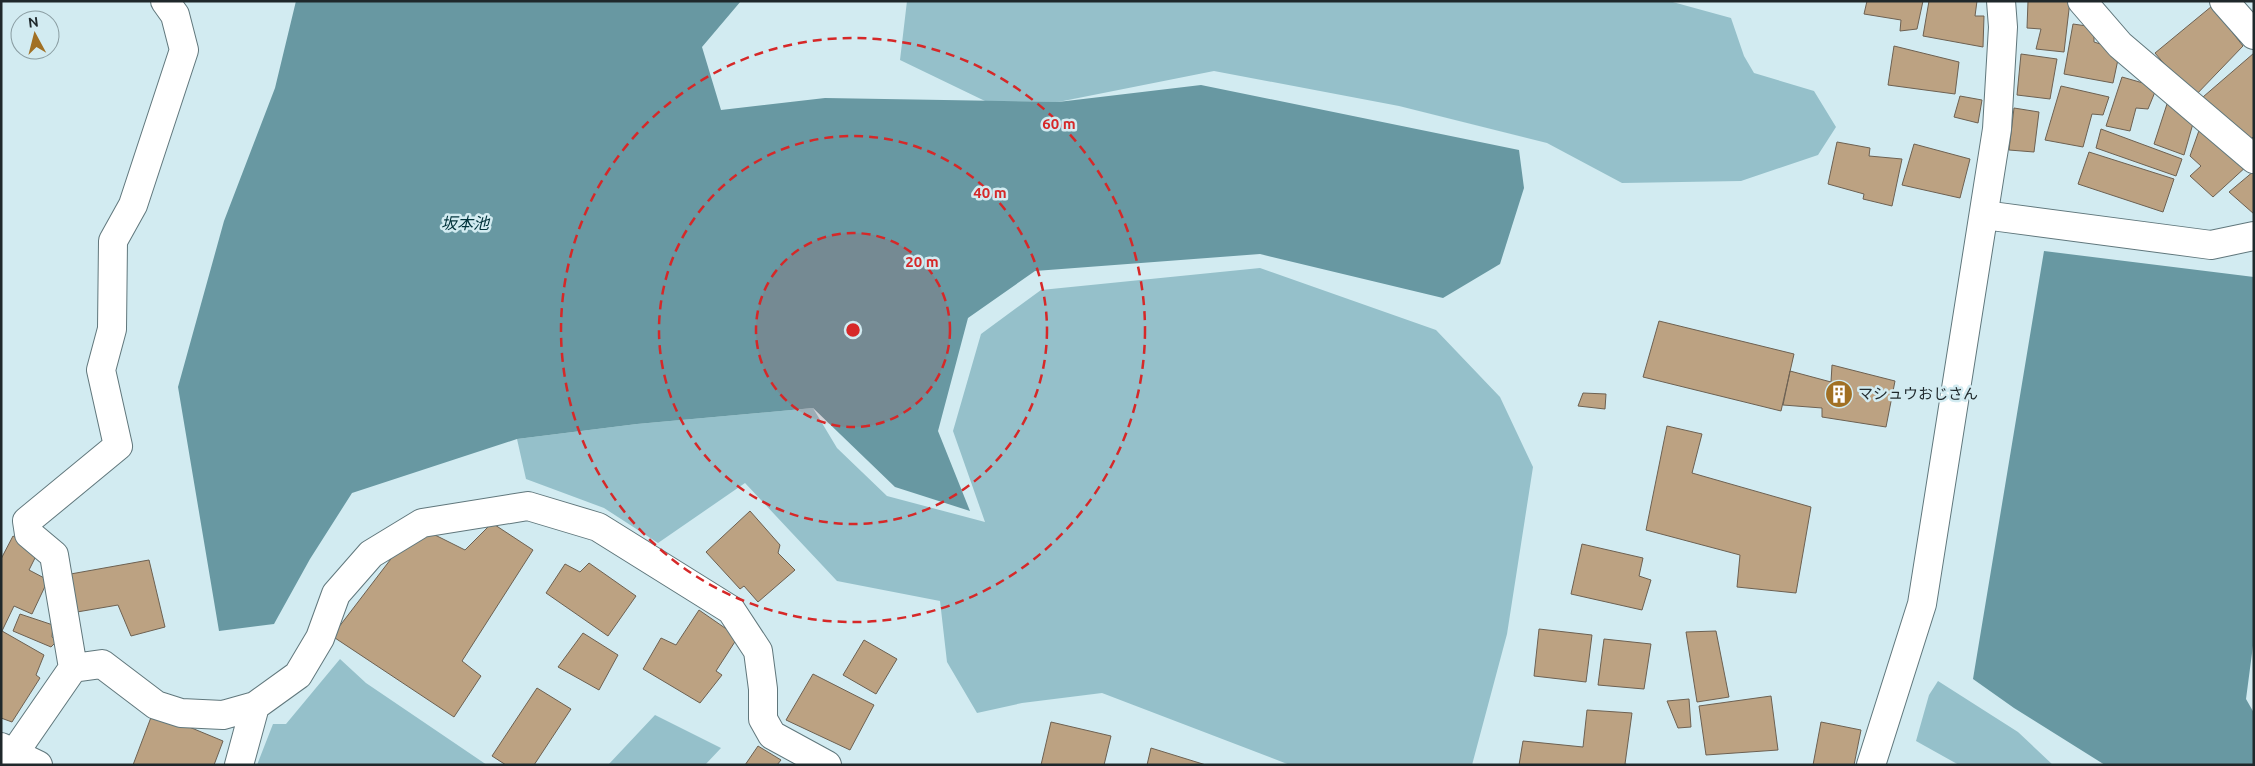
<svg xmlns="http://www.w3.org/2000/svg" width="2255" height="766" viewBox="0 0 2255 766" font-family="Ubuntu,'Noto Sans JP',sans-serif">
<rect width="100%" height="100%" fill="#d2ebf1"/>
<path fill="#95c0ca" d="M907,1H1669L1731,18L1744,56L1754,73L1814,91L1836,127L1818,155L1741,181L1622,183L1547,143L1399,106L1214,71L1058,102L985,101L900,60Z
M1260,268L1436,330L1500,397L1533,467L1507,634L1472,765H1290L1102,693L1022,703L977,713L947,662L940,601L837,581L745,483L658,543L604,508L526,479L517,439L637,424L813,408L837,448L887,496L985,522L953,431L981,334L1041,290Z
M340,659L366,683L487,765H257L273,724H286Z
M1938,681L2018,732L2053,765H1959L1916,741L1929,695Z
M655,715L721,748L705,765H608Z"/>
<path fill="#6898a2" d="M296,1H741L702,47L721,110L825,98L1058,102L1201,85L1519,150L1524,188L1500,264L1443,298L1260,254L1035,271L968,318L938,431L970,511L895,487L813,408L637,424L517,439L352,493L310,559L274,624L219,631L178,387L224,221L275,88Z
M2044,251L2254,277V638L2246,699L2254,713V765H2105L2014,708L1973,679Z"/>
<path fill="#bca282" stroke="#6d6152" d="M1867,1H1923L1917,29L1900,31L1901,20L1864,14Z
M1929,1H1977L1975,16H1984L1983,47L1923,36Z
M2028,1H2070L2064,52L2036,49L2041,29L2027,28Z
M2212,6L2243,46L2193,98L2155,53Z
M2073,24L2094,27V42L2120,50L2113,83L2064,74Z
M1894,46L1959,62L1955,94L1888,85Z
M2254,53V136L2248,142L2196,103Z
M2021,54L2057,59L2050,99L2017,95Z
M2122,77L2157,87L2148,109L2136,108L2130,131L2106,126Z
M2061,86L2109,97L2103,115L2092,114L2083,147L2045,140Z
M1960,96L1982,100L1978,123L1954,117Z
M2167,104L2196,113L2184,155L2154,144Z
M2014,108L2039,112L2034,152L2009,150Z
M2202,122L2248,165L2213,197L2190,176L2201,166L2190,156Z
M2101,129L2182,159L2176,176L2096,148Z
M1837,142L1870,148L1869,156L1902,159L1892,206L1863,199L1864,194L1828,184Z
M1914,144L1970,159L1960,198L1902,185Z
M2089,152L2174,179L2163,212L2078,184Z
M2254,171V214L2229,192Z
M1659,321L1794,354L1781,411L1643,377Z
M1832,365L1895,381L1886,427L1822,417V408L1783,405L1790,371L1831,382Z
M1583,393L1606,394L1605,409L1578,406Z
M1667,426L1702,434L1692,473L1811,507L1796,593L1737,587L1740,555L1646,530Z
M750,511L780,545L778,553L795,570L758,602L744,586L740,589L706,552Z
M492,523L533,550L462,661L481,676L454,717L332,636L397,551L427,531L465,550Z
M13,536L39,550L29,570L48,580L32,614L14,606L2,631L44,655L36,675L40,678L12,722L1,718V559Z
M1582,544L1643,558L1639,576L1651,580L1642,610L1571,594Z
M149,560L165,627L131,636L118,605L77,612L65,575Z
M589,563L636,596L608,636L546,593L565,564L580,572Z
M699,610L738,637L716,671L722,675L700,703L643,669L661,638L676,645Z
M20,614L53,625L52,637L57,641L51,647L13,631Z
M1539,629L1592,635L1586,682L1534,676Z
M1716,631L1729,697L1697,702L1686,632Z
M583,633L618,655L599,690L558,667Z
M1604,639L1651,644L1644,689L1598,685Z
M864,640L897,659L876,694L843,675Z
M813,674L874,705L850,750L786,720Z
M537,688L571,709L534,765H506L492,756Z
M1771,696L1778,750L1706,755L1699,706Z
M1689,699L1691,727L1678,728L1667,701Z
M1587,710L1632,713L1625,764L1630,765H1519L1523,741L1583,747Z
M153,712L223,741L214,765H133Z
M1051,722L1111,736L1104,765H1041Z
M1821,722L1861,730L1854,765H1813Z
M758,746L781,760L777,765H745Z
M1151,748L1206,765H1147Z"/>
<g fill="none" stroke-linecap="round" stroke-linejoin="round">
<g stroke="#60777c" stroke-width="30">
<path id="minor" d="M2082,1L2120,45L2254,159
M2224,1L2254,35
M1984,215L2211,245L2254,236
M73,668L102,664L156,705L181,713L223,715L255,706L298,675L320,638L336,594L371,554L422,523L528,506L598,527L731,610L758,651L763,689V719L772,735L827,765
M1,747L38,765
M6,765L73,668L54,555L29,534L27,521L118,446L101,370L112,329L113,241L133,205L184,50L175,15L165,1
M239,765L255,706
M1871,765L1922,604L1997,129L2003,27L2001,1"/>
</g>
<use href="#minor" stroke="#fff" stroke-width="28"/>
</g>
<circle cx="853" cy="330" r="97" fill="#d62828" fill-opacity=".12"/>
<g fill="none" stroke="#d62828" stroke-width="2.5" stroke-dasharray="9 6">
<circle cx="853" cy="330" r="97"/>
<circle cx="853" cy="330" r="194"/>
<circle cx="853" cy="330" r="292"/>
</g>
<defs>
<g id="building-disc" transform="scale(1.4375)"><circle r="9.5" fill="#a17024" stroke="#d2ebf1"/><path d="M-4-6H4V6H1V3H-1V6H-4ZM-2.5-4.3h1.7v1.8h-1.7ZM.8-4.3h1.7v1.8H.8ZM-2.5-1h1.7V.8h-1.7ZM.8-1h1.7V.8H.8Z" fill="#fff"/></g>
</defs>
<g fill-rule="evenodd">
<use href="#building-disc" x="1839" y="394"/>
</g>
<g text-anchor="middle" stroke-width="5" stroke-linejoin="round" paint-order="stroke">
<g font-size="15" fill="#1f282b" stroke="#d2ebf1" text-anchor="start">
<text x="1858" y="399">マシュウおじさん</text>
</g>
<g font-size="16" font-style="italic" fill="#01323a" stroke="#d2ebf1">
<text x="465" y="229">坂本池</text>
</g>
</g>
<circle cx="853" cy="330" r="8" fill="#d62828" stroke="#d2ebf1" stroke-width="2.5"/>
<g font-size="15" text-anchor="middle" font-weight="bold" fill="#d62828" stroke="#d2ebf1" stroke-width="5" stroke-linejoin="round" paint-order="stroke">
<text x="1059" y="129">60 m</text>
<text x="990" y="198">40 m</text>
<text x="922" y="267">20 m</text>
</g>
<rect width="2255" height="766" fill="none" stroke="#1f282b" stroke-width="5"/>
<g transform="translate(35 35) rotate(353)"><circle r="24" fill="#d2ebf1" stroke="#8a9da2"/>
<path d="M0-4L9 19L0 12L-9 19Z" fill="#a17024"/>
<text y="-8" font-size="14" font-weight="bold" text-anchor="middle" fill="#1f282b">N</text>
</g>
</svg>
